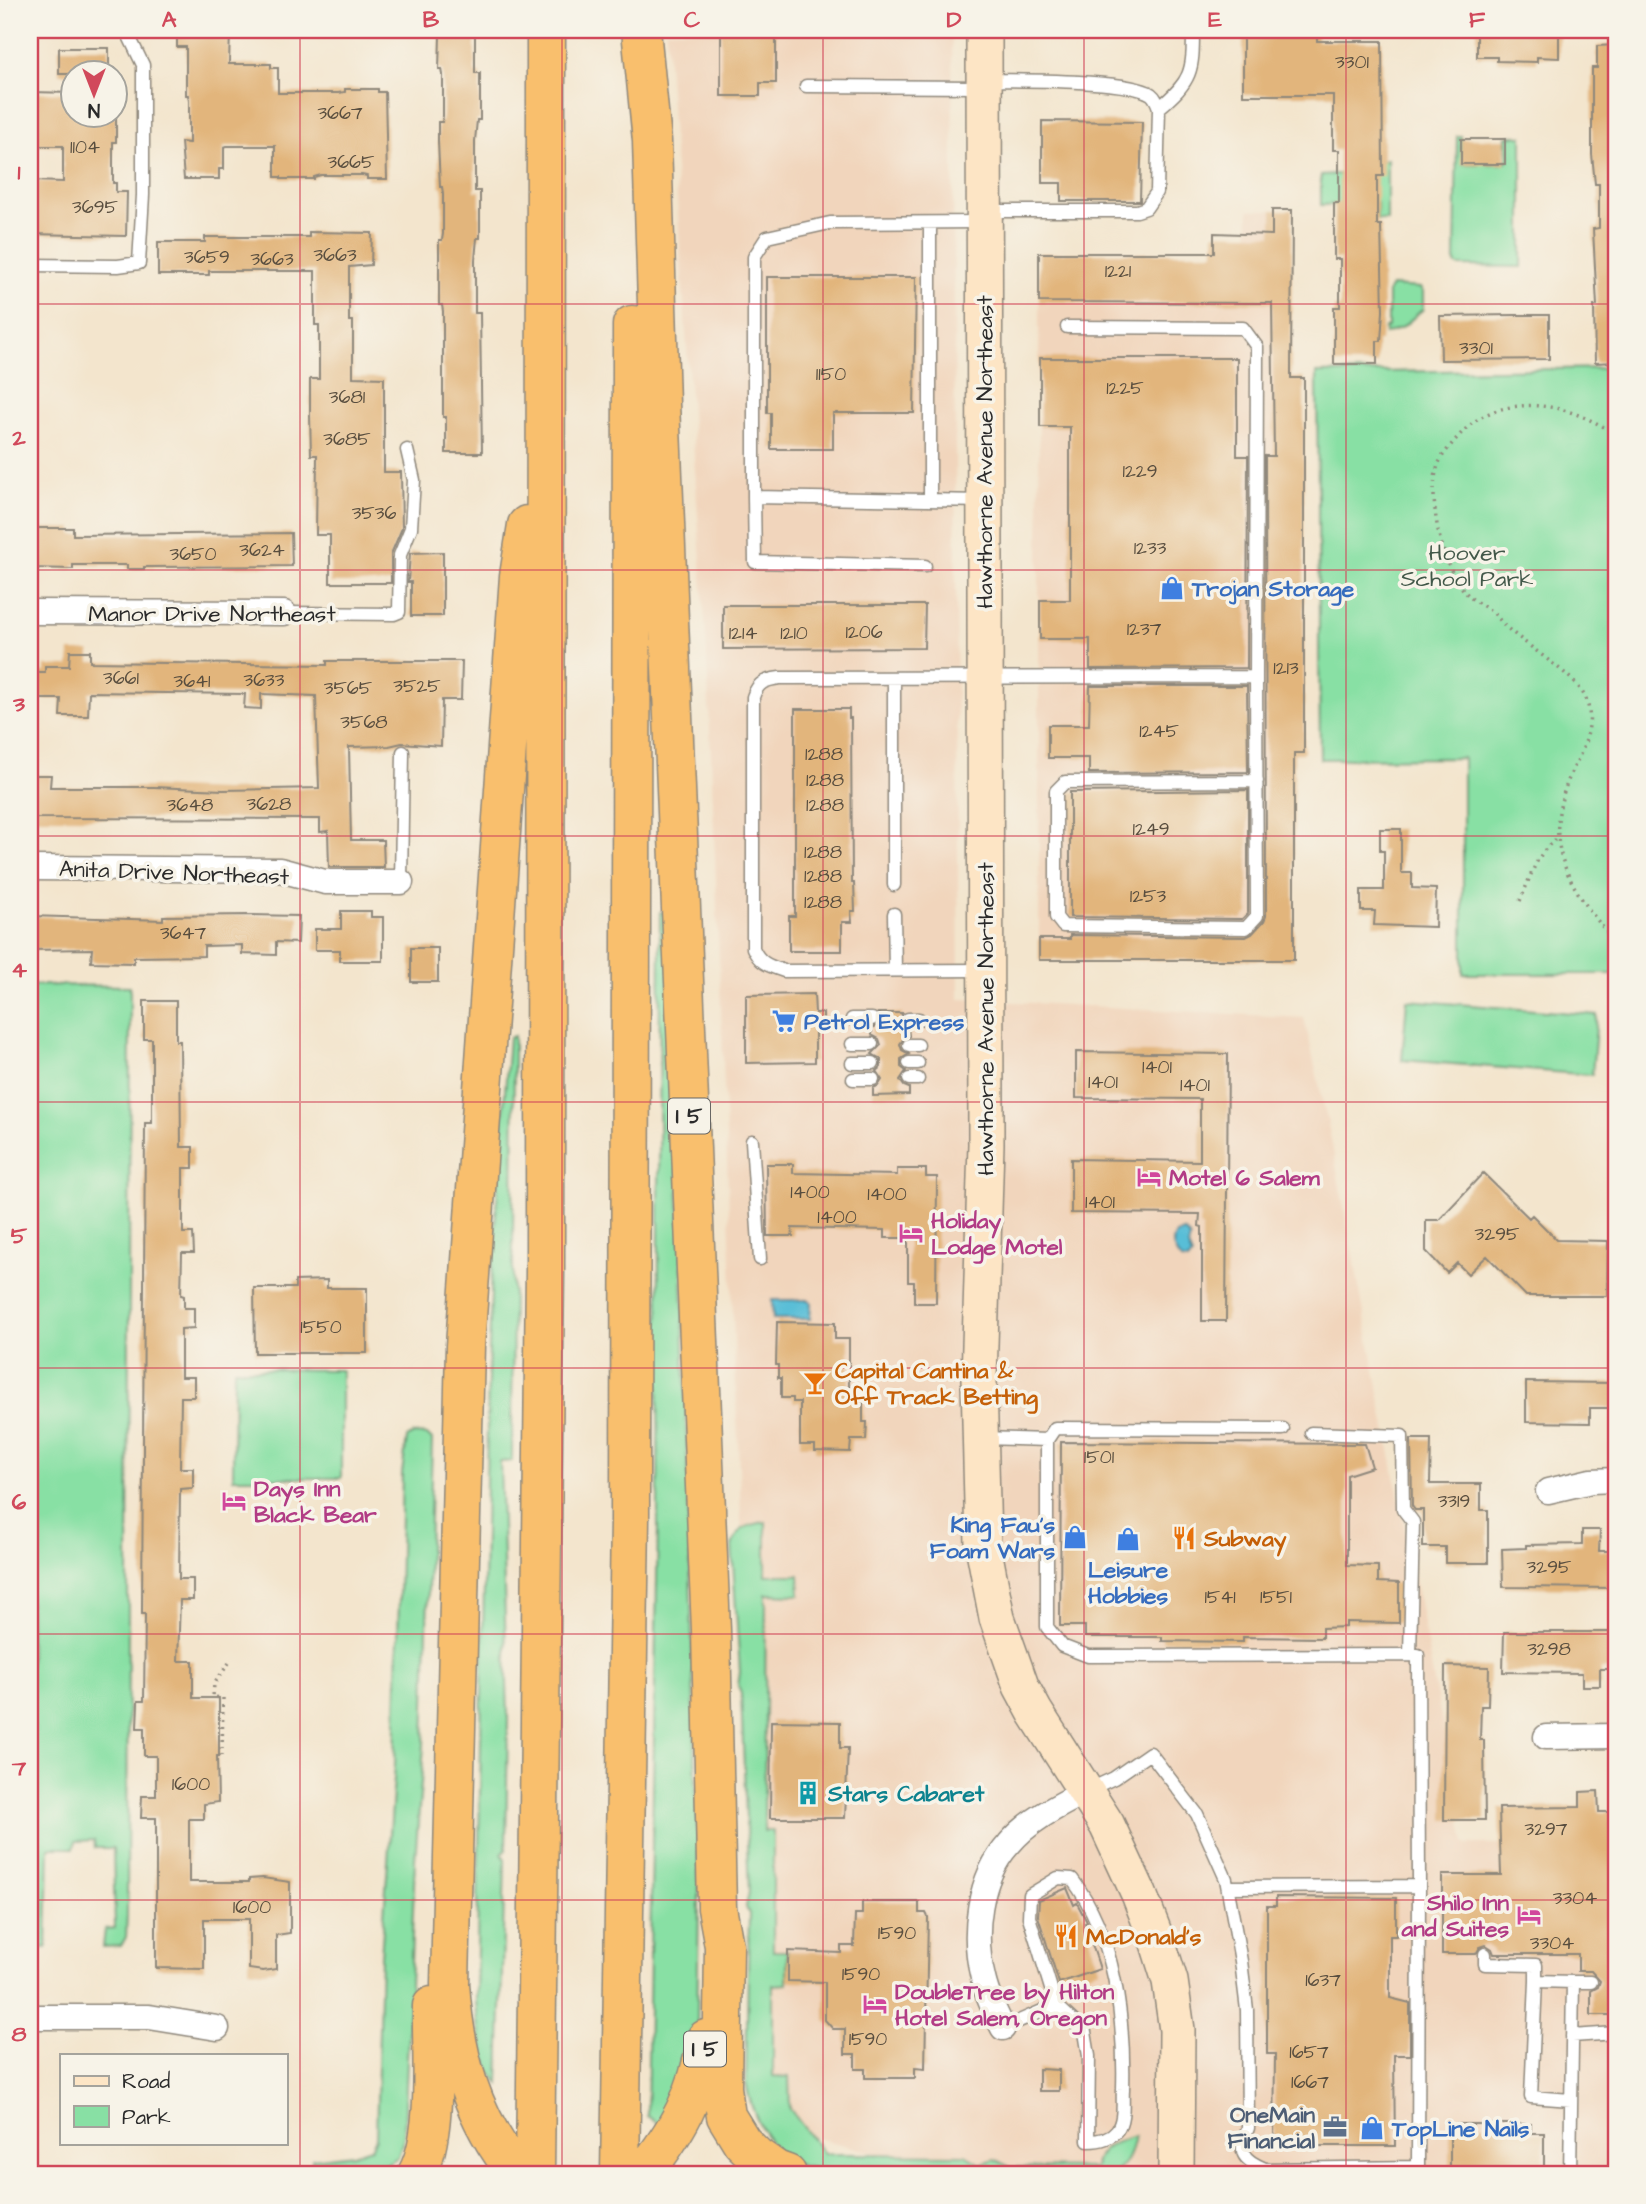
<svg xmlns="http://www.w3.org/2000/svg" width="1646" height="2204" viewBox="0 0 1646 2204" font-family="'Architects Daughter',sans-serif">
<rect width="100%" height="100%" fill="#f7f3e8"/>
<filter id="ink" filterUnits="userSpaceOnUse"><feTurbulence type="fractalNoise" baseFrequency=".0143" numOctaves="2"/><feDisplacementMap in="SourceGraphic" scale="14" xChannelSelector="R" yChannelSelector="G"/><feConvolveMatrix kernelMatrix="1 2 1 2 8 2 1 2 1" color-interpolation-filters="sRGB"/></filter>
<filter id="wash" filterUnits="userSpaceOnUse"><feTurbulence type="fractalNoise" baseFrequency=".00686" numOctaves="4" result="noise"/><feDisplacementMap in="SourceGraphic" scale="28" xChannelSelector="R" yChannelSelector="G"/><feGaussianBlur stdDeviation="1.57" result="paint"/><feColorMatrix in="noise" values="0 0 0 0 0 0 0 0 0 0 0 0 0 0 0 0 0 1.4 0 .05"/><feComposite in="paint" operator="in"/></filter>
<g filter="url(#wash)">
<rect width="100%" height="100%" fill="#f3e5cd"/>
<path fill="#f1d5bc" d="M666,30H952L959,999L1304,1018L1328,1124L1465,1844H1616V2174H958L765,2125L707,653Z
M1249,210H1292L1291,377L1304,378V753L1294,754V960H1039V253H1192V260L1248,261Z"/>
<path fill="#88e0a4" stroke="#5a8668" stroke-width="2" d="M1457,136H1461L1462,164H1504L1505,161H1508L1507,136H1522V267L1458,266L1455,264Z
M1387,159V220H1377V203L1321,205V175L1339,174Z
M1391,286L1420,288L1423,292V309L1403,327L1385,334V328L1388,327V291Z
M1616,368V974H1463V758L1320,759L1317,373Z
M660,912L667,913L682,1272L699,1896L697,2027L666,2128L647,2116L658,1524Z
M30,985L130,986L127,1912L126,1937L121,1946L103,1947L105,1929L115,1928L113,1848H95L94,1840L76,1841L74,1848H49L47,1948L34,1947L32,1849L30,1848Z
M1407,1000L1597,1015L1592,1075L1402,1060Z
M514,1036L512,1461L500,1462L508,1715L506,1850L502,1854L505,1859L499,2084C481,2060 478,2029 476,2000L488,1378L492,1268L509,1038Z
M234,1369L341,1370V1478H233Z
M414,1434L427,1435L432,1440L424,1745L415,1860L404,2136L398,2157L368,2174H312V2159L353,2154L371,2148L376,2138L381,1957L395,1765L402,1473L407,1438Z
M766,1522V1575H799L800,1595L766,1594L764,1831H773V1951H787V1984L773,1985V2076L789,2077L790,2109L824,2154L965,2155L981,2164L994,2159L1010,2167L1095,2168C1096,2147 1117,2142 1134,2136C1131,2152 1127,2163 1115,2174H983L966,2170H825C811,2168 794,2166 783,2156C762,2137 751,2110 746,2083L749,1914L746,1907L749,1892L741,1694L738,1686L740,1672L732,1546C739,1527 746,1525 766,1522Z"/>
<path fill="#59bed7" stroke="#427481" stroke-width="2" d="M1184,1231L1190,1238L1188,1247L1192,1256L1188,1261L1181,1260C1174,1252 1170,1243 1176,1234Z
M772,1300H809L811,1302L810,1319H773Z"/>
<g id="blocks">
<path fill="#e2b57c" d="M177,30H230L229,64H271V68H278V93H338L345,92V89H378V92H385L387,179H367V176L362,175H321L314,177V179H281V177H275V146H227L224,147V169H219V179H184L181,142L189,143V101L188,95H186V47H177Z
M442,30H475V73H480V120H477L475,141V191H480V238H477L475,260V313H480L482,453H446V417H443V311L442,305H439V240H442L443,234V193L442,187H440L438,141V122H442L443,116V75L442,69H439L440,36H442Z
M721,30H776V83H760V96H721Z
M1243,30H1317V41H1382L1383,176H1377V225H1381L1383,311L1381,341H1377V364H1334V307H1340V259H1334V203H1339V150H1333V95H1243Z
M1477,30H1559V58L1537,57V62L1497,61V57H1477Z
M1616,45V362L1595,363L1594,306H1597L1593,229L1599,228V184H1595L1592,154V68H1597V46Z
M59,48H109V74H59Z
M30,92L74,93V116H116V142H113V183H116V192H127L126,236L30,234V181L63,182V146H30Z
M1042,121L1142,122L1140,201H1061V183H1042Z
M1461,139H1505V164H1461Z
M1272,210H1292L1291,378H1304V753H1294V960H1039V939H1070V935L1246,937L1252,934L1264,921L1266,916L1265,456H1274L1272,303L1039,302V253H1214V233L1272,235Z
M309,232L372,233L371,265L349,267V321H353V377L384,378V472H401L402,528L391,554V583H330V535H316L317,455H311L310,415V379H319V325H315V271H209V275H158V242H205V237H309Z
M767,277H916L914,413H833V449H771V413H767Z
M1515,315H1549V359L1441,360L1440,316Z
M1040,358H1237V456H1248L1247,668L1090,669V639H1040V600H1070V427H1040Z
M36,528H73V535L291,533L292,566L144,567V569H127V565H73V569L30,568V537H36Z
M443,552V616H411V582H408L410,553Z
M723,605H925L924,648L723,649Z
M70,651H90V662L327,665V661H462L461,700H442L441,746L402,743L389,746L349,747L351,840H383L384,867H329L328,831L320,832V819L30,818V775H51L50,787H154L223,790L319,788L316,696L261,694V709L244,708L245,694L89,692L88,716H60L61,699H30V672H45V666H69Z
M1090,686H1247L1248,772L1089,773V758H1048V725H1089Z
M795,709H849V718H851L852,883H854L855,911H851L852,922H842V951H789V916H795Z
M1248,790V913L1242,919L1070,917V792Z
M1380,829H1401V873H1412V888L1436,889L1435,927L1374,925L1375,911H1361V890H1384V851H1380Z
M341,911H371V917H383V961H340V950H315V929H341Z
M251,915L299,916L298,943L276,942V955L242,954V945L204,946V956L134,957V963L91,962L92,949L30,950V916L163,920V916Z
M411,948H438V982H411Z
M814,994L815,1013H823V1029L815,1030V1062L746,1063V995Z
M144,1001H176V1041H180L181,1147H193V1168H183V1233H193L194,1253H182L181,1295L184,1296V1308H194V1328L181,1329V1377H194V1397H181L180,1468H193V1488L180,1489L179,1579H193V1600H180L178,1661H193V1698H219V1756H217L218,1802L204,1804V1819H189V1882H249V1879L263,1878L290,1882V1933L276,1935V1969L263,1971L249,1969V1919H204V1969L156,1968V1818H141L142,1796H156V1756H144V1728H137L138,1701H144L145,1614H142L145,1123H152V1039H144Z
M878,1013H902L900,1023L908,1028L909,1036L904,1038L900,1044L902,1050L909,1054L901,1059V1067L906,1071L900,1080L904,1086L909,1088V1095L873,1096V1088L878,1086L882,1080L876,1071L881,1067V1059L872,1054L881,1045L879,1039L872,1035V1028L877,1026L881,1020Z
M1076,1052L1228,1054L1226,1321H1202V1227L1199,1226L1200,1214L1071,1213V1159L1200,1161V1099L1076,1098Z
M766,1164H793V1173L897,1175V1169H926V1177H937L936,1303H914V1282H908V1238H885V1230L792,1228L793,1236H767Z
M1483,1173L1529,1218L1532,1215L1557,1240L1608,1241L1607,1296H1526L1487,1256L1468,1274L1457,1263L1447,1273L1426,1251V1220H1439Z
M327,1280V1288H367V1353H255L254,1288H295V1281Z
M777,1322L835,1323V1339H849V1387H851V1399H863V1422H867L866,1440H851L850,1452L815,1451V1445H800V1402H793V1398H781V1378H778V1365H776Z
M1526,1382L1616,1383V1408H1590V1423L1526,1422Z
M1411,1439H1431L1430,1484H1481V1510H1488V1563H1445V1547H1423V1510H1415L1412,1506Z
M1061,1442L1365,1444L1372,1467L1347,1475V1565L1378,1566V1582L1399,1583V1623L1346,1622V1627L1322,1628V1638L1243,1637V1642L1162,1641V1637H1085V1626H1060Z
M1582,1530H1600L1599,1551H1616V1588L1503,1587L1502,1549L1526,1548V1545L1582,1544Z
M1504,1632H1616V1669H1600V1686H1582V1673L1503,1672Z
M1445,1666L1489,1667L1488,1706H1481L1480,1740H1484L1485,1820H1444Z
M771,1721L840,1722V1748H848L845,1818H770Z
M1598,1791L1599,1812H1616V2015H1591V1991L1598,1987L1600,1981L1591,1971H1578V1954H1494L1492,1949L1486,1945L1480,1947L1476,1954H1442V1875H1501L1499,1808L1580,1807V1792Z
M1067,1888L1074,1905L1077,1903L1087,1922L1085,1923L1100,1969L1059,1983L1038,1916L1039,1900Z
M1276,1897L1396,1898V1936H1390V1998L1410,2003V2055H1394L1395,2146H1274L1275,2054H1267V1906H1276Z
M862,1902H919V1913H926L928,1917L925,2069L915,2068V2078H865V2069H855V2054H845V2029H833L825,2020V1982L788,1981V1951L841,1953V1946H854L855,1914H862Z
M1039,2069L1059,2070V2091H1039Z
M1450,2124H1531V2133H1544V2174H1450Z"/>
</g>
</g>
<g filter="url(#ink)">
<use href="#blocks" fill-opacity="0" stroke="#8f887c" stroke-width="2"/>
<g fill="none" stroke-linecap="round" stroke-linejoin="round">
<g stroke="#8f887c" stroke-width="15">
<path id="lane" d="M806,86L980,87
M1159,108C1192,80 1193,72 1193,30
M985,211H1137L1146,208L1157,192L1159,108C1157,102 1156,98 1151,94C1128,79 1019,81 987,80
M981,222L830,223L767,237L754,257V497L984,501
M930,223V500
M30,265L118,266L139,263L143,195V65L126,30
M754,497L755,562L925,566
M284,613L394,614L399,612L400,555L411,528L414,480L407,450
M1256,677L1257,916L1246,928L1063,926L1056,917V791L1065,782L1257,781
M894,678V885
M401,882L403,752
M894,914L895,970
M985,970L784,971C769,966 759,963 753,948V697C758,682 765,680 780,678L1256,677L1257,347L1243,328L1067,327
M852,1019H872
M908,1019H919
M852,1044H872
M909,1045H918
M852,1063H873
M909,1063H918
M853,1079H873
M909,1079H918
M752,1141L760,1259
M1311,1433L1402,1436L1403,1509L1413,1522L1410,1655
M982,1438L1047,1440V1627L1062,1646L1088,1656L1418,1655L1419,1886L1228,1887
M1047,1440L1055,1428L1283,1429
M1088,1790L1114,1778L1150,1753L1197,1814L1226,1879L1241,1961L1247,2010L1248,2128C1238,2152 1241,2159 1265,2169L1418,2167L1419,1886
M1058,1878L1072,1879C1115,1935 1125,2020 1123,2089C1122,2102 1125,2119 1117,2130C1110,2139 1099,2141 1088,2141L1089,2056L1085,2032L1056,2005L1029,1917L1030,1895Z
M1485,1954V1964L1536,1965V1981
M1573,1982H1591
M1003,2028L1056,2005
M1572,2036L1616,2033
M1570,2174C1571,2110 1572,2046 1573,1982L1536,1981L1531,2097L1571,2100"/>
</g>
<g stroke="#8f887c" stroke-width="27">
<path id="street" d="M30,612L284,613
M30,868L280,870L325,882H401
M1548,1491L1591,1481L1616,1480
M1546,1737L1616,1736
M30,2017H149L217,2028
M1003,2028C995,2012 987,1996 983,1978C972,1934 978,1878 1009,1844C1029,1820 1058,1806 1085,1792"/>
</g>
<g stroke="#8f887c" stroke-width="38">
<path id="secondary" d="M984,30L986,1144L979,1379L983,1545L997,1618L1021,1686L1035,1712L1107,1825L1139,1894L1158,1943L1170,1981L1177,2030L1176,2174"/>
</g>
<g stroke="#8f887c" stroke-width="41">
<path id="highway" d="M641,30L652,141L660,403L711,1630L717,1908L724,1946L722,2088L726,2116L742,2142L756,2156L776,2170L787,2174
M417,2174C439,2133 431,2053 432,2006
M518,2174C471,2117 455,2056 450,1984L465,1346L519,576L527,525
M535,2174L545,1269L546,30
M620,2174L630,1519L632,325
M643,2174C677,2131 699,2094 706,2039"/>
</g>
<path stroke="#8f887c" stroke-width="3.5" stroke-dasharray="2 5" stroke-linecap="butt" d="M1616,434C1583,414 1551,401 1511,407C1479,412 1463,429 1444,454C1433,469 1433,492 1435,510C1438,539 1448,576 1470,597C1476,603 1485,606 1492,612C1497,616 1501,622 1506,627C1521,640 1537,651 1552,663C1565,673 1582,686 1587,702C1594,724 1585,745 1576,763C1539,836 1562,878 1610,936L1616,938
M1520,901C1531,877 1535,855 1557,838
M222,1756L223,1698L213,1697L214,1684L229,1663"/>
<use href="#lane" stroke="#fff" stroke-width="12"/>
<use href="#street" stroke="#fff" stroke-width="24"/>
<use href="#secondary" stroke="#fde5c5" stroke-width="35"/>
<use href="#highway" stroke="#f9bf6d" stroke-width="38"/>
</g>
</g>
<path fill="none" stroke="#d1495b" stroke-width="2" stroke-opacity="0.55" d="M300,30V2174M562,30V2174M823,30V2174M1084,30V2174M1346,30V2174M30,304H1616M30,570H1616M30,836H1616M30,1102H1616M30,1368H1616M30,1634H1616M30,1900H1616"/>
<defs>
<g id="shop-bare" transform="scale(1.89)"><path d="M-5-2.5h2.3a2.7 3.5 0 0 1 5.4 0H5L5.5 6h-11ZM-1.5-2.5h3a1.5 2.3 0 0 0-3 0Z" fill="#3f7fe0" stroke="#f7f3e8" stroke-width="2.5" paint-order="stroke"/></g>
<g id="supermarket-bare" transform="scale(1.89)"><path d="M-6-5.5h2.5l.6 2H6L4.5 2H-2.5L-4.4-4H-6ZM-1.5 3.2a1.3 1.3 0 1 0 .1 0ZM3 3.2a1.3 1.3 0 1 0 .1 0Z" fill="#3f7fe0" stroke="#f7f3e8" stroke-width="2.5" paint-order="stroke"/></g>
<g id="hotel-bare" transform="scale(1.89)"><path d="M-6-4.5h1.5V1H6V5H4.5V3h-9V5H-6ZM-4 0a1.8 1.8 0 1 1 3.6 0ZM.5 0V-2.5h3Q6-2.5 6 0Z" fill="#d1479c" stroke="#f7f3e8" stroke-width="2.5" paint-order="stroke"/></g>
<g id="bar-bare" transform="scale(1.89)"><path d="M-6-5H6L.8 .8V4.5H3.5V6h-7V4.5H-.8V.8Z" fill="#e8710a" stroke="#f7f3e8" stroke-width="2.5" paint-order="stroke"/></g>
<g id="restaurant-bare" transform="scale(1.89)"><path d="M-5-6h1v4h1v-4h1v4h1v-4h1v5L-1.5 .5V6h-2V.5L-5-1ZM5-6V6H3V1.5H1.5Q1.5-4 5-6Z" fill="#e8710a" stroke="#f7f3e8" stroke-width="2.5" paint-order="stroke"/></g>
<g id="building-bare" transform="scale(1.89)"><path d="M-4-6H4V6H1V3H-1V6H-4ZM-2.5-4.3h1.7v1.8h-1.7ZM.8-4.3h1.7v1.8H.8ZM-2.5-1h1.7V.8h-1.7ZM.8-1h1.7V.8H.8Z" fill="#0f9aa8" stroke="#f7f3e8" stroke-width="2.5" paint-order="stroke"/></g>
<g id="office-bare" transform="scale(1.89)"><path d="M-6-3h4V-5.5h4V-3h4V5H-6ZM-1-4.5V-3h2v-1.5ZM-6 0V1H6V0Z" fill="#5c6f8a" stroke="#f7f3e8" stroke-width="2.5" paint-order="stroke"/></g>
</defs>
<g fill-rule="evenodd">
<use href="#shop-bare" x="1172" y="588"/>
<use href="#supermarket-bare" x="784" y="1021"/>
<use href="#hotel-bare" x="1149" y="1177"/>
<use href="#hotel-bare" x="911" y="1233"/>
<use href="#bar-bare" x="815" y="1383"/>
<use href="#hotel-bare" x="234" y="1501"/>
<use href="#shop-bare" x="1075" y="1537"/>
<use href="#restaurant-bare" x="1184" y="1538"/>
<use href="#shop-bare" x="1128" y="1539"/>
<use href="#building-bare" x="808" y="1793"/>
<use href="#hotel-bare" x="1529" y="1915"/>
<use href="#restaurant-bare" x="1066" y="1936"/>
<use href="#hotel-bare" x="875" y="2004"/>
<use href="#office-bare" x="1335" y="2127"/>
<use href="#shop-bare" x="1372" y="2128"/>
</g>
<g text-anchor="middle" stroke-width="7" stroke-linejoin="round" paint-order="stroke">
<g font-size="19" fill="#594e3f">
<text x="1352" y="68">3301</text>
<text x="340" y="119">3667</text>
<text x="85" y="153">1104</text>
<text x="351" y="168">3665</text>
<text x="95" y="213">3695</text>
<text x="335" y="261">3663</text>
<text x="207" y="263">3659</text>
<text x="272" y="265">3663</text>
<text x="1118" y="277">1221</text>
<text x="1476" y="354">3301</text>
<text x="831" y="380">1150</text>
<text x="1125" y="394">1225</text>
<text x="347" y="403">3681</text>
<text x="347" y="445">3685</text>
<text x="1140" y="477">1229</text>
<text x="374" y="519">3536</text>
<text x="1150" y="554">1233</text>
<text x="262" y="556">3624</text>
<text x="193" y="560">3650</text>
<text x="1144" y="635">1237</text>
<text x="864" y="638">1206</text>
<text x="743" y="639">1214</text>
<text x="794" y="639">1210</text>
<text x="1286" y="674">1213</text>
<text x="121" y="684">3661</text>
<text x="264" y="686">3633</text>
<text x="192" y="687">3641</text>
<text x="417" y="692">3525</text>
<text x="348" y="694">3565</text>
<text x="364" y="728">3568</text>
<text x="1159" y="737">1245</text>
<text x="824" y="760">1288</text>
<text x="825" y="786">1288</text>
<text x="269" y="810">3628</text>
<text x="190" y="811">3648</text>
<text x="825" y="811">1288</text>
<text x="1151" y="835">1249</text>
<text x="823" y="858">1288</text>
<text x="823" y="882">1288</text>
<text x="1148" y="902">1253</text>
<text x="823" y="908">1288</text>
<text x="183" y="939">3647</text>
<text x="1157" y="1073">1401</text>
<text x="1103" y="1088">1401</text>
<text x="1195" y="1091">1401</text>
<text x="810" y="1198">1400</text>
<text x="887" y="1200">1400</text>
<text x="1100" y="1208">1401</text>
<text x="837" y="1223">1400</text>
<text x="1497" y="1240">3295</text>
<text x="321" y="1333">1550</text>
<text x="1099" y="1463">1501</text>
<text x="1454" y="1507">3319</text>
<text x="1549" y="1573">3295</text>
<text x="1220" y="1603">1541</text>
<text x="1276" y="1603">1551</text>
<text x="1549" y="1655">3298</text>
<text x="191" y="1790">1600</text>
<text x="1546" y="1835">3297</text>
<text x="1575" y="1904">3304</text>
<text x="252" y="1913">1600</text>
<text x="897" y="1939">1590</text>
<text x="1552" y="1949">3304</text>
<text x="861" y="1980">1590</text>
<text x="1323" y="1986">1637</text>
<text x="868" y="2045">1590</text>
<text x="1309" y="2058">1657</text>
<text x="1310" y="2088">1667</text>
</g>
<g fill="#f7f3e8" stroke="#686764" stroke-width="2">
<rect x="668" y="1098.5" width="42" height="35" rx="5"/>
<rect x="684" y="2031.5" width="42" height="35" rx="5"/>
</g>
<g font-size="21" font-weight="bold" fill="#2b2b2b">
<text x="689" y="1123">I 5</text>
<text x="705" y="2056">I 5</text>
</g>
<g font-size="23" fill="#2b2b2b" stroke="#f7f3e8">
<text transform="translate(984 452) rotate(-90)" y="8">Hawthorne Avenue Northeast</text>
<text x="212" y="621">Manor Drive Northeast</text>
<text transform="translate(174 872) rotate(2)" y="8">Anita Drive Northeast</text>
<text transform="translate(985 1019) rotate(-90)" y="8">Hawthorne Avenue Northeast</text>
</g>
<g font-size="23" fill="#425849" stroke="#f7f3e8">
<text x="1467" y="560">Hoover<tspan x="1467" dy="26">School Park</tspan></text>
</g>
<g font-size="23" font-weight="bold" fill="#366cbe" stroke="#f7f3e8" text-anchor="start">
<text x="1192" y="596">Trojan Storage</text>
<text x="804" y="1029">Petrol Express</text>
<text x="1055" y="1532" text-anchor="end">King Fau's<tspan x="1055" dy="26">Foam Wars</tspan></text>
<text x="1128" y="1577" text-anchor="middle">Leisure<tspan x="1128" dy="26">Hobbies</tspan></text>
<text x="1392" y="2136">TopLine Nails</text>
</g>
<g font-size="23" font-weight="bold" fill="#b23c85" stroke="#f7f3e8" text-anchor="start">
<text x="1169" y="1185">Motel 6 Salem</text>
<text x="931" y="1228">Holiday<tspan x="931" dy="26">Lodge Motel</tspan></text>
<text x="254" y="1496">Days Inn<tspan x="254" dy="26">Black Bear</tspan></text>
<text x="1509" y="1910" text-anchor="end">Shilo Inn<tspan x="1509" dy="26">and Suites</tspan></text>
<text x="895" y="1999">DoubleTree by Hilton<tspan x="895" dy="26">Hotel Salem, Oregon</tspan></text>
</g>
<g font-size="23" font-weight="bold" fill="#c56008" stroke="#f7f3e8" text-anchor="start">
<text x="835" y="1378">Capital Cantina &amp;<tspan x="835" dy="26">Off Track Betting</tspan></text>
<text x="1204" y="1546">Subway</text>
<text x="1086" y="1944">McDonald's</text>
</g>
<g font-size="23" font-weight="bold" fill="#0d838f" stroke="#f7f3e8" text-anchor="start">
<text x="828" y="1801">Stars Cabaret</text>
</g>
<g font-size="23" font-weight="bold" fill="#4e5e75" stroke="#f7f3e8" text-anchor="end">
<text x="1315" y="2122">OneMain<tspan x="1315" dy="26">Financial</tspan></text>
</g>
</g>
<rect width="1646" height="2204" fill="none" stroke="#f7f3e8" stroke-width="77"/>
<rect x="60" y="2054" width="228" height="91" fill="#f7f3e8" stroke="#a5a39c" stroke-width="2"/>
<rect x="74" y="2076" width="35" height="10" fill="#fde5c5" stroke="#a5a39c" stroke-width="2"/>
<text x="122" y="2088" font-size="21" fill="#2b2b2b">Road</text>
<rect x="74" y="2106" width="35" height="21" fill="#88e0a4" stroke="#a5a39c" stroke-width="2"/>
<text x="122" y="2124" font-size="21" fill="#2b2b2b">Park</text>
<g transform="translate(94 94) rotate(180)"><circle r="33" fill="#f7f3e8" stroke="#a5a39c" stroke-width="2"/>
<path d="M0-5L12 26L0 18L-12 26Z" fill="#d1495b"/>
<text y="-10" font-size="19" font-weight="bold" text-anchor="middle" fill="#2b2b2b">N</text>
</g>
<rect x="38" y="38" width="1570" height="2128" fill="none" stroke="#d1495b" stroke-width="2.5"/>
<g font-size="23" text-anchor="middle" font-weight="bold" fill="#d1495b">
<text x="169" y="27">A</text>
<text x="431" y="27">B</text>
<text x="692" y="27">C</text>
<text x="954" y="27">D</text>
<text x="1215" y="27">E</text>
<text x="1477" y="27">F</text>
<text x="19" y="179">1</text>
<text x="19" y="445">2</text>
<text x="19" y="711">3</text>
<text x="19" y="977">4</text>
<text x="19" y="1243">5</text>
<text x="19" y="1509">6</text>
<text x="19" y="1775">7</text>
<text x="19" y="2041">8</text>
</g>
</svg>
